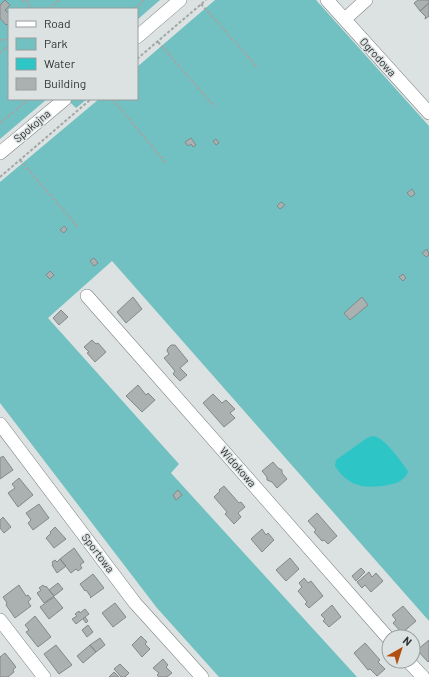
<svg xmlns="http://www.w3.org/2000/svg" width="429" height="677" viewBox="0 0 429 677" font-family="Barlow,sans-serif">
<rect width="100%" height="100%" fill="#dce2e2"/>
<path fill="#72c1c2" d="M0,0H160L137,20V9H9V99H47L0,139Z
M215,0H316L429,126V621L112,261L48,318L179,464L171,473L357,677H219L157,608L0,403V182L99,99H137V67Z
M74,99H87L76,108L70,102Z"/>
<path fill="#2ec5c7" d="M373,436C385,438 398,458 406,468L408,472C404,481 397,483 388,485C365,489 348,487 335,466L336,460L367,438Z"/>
<path fill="#abb1b1" stroke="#838989" d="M5,0L10,5L5,10L9,14V26L7,24L6,25L0,18V5Z
M418,0H429V3L420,11L414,3Z
M429,3V16L425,19V18L426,17L420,11Z
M191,138L196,145L193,147L191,144L188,146L185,142Z
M216,139L219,143L216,145L213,141Z
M412,189L415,194L411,197L407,193Z
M281,202L285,205L280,209L277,206Z
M64,226L67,229L64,233L60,230Z
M427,249L429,255L426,257L422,253Z
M94,258L98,263L94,266L90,261Z
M50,271L54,275L50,279L46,275Z
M403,274L406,278L403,281L399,277Z
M133,297L142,309L126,323L117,312Z
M362,297L368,305L350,320L344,313Z
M61,310L68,317L59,325L53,318Z
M92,340L96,344L98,343L106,352L95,362L87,353L89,352L84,347Z
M171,345H175L188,361L180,368L187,375L180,381L173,374L175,371L164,358L169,354L167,351L168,348Z
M138,385L146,395L148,393L155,400L142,412L126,396Z
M213,394L222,403L226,400L235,409L230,413L235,418L224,427L203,403Z
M3,456L13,470L0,479V458Z
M273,462L278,468L282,470V473L287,479L277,488L272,482L267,480V477L262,471Z
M19,478L33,495L18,507L8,493L15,488L12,484Z
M224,486L239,503L241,502L245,507L238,513L241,517L234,524L225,514L227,512L214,497L220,491L219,490Z
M178,490L182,495L176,500L173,495Z
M39,504L49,518L33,530L28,523L31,520L26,513Z
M317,513L337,536L328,544L324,540L322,541L314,532L316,530L308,521Z
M3,517L11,527L4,533L0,528V520Z
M55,527L66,539L54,548L46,538L51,533L50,532Z
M262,529L266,535L268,533L274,540L262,552L251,539Z
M74,548L84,562L80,565L82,568L78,571L76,569L71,573L60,559Z
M290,558L299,569L286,581L276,570Z
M60,559L66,566L57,573L52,565L53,564L52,562L55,560L57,562Z
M361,568L365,572L356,581L352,576Z
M369,572L372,577L376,573L383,581L371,592L365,585L362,588L357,582Z
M93,574L104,588L90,598L91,597L86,590L85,591L80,584Z
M304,578L308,583L311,581L323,596L309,608L305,604L307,602L298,591L302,587L299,583Z
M58,583L63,589L54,596L49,590Z
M19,585L26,596L28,595L31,599L28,602L31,606L15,618L6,605L7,603L3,597Z
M43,585L45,587L46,586L54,596L44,603L37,593L41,590L39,588Z
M54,597L63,608L49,619L40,607Z
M115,603L126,617L113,627L102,613Z
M332,605L341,617L329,627L323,621L325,619L321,615Z
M403,606L416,621L402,633L393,623L396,620L392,615Z
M85,609L89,614L76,624L72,619L77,616L75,614L79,611L80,613Z
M35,616L51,637L38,647L26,632L29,630L25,625Z
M85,617L88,621L86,623L83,619Z
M88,625L93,632L87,637L82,630Z
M141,636L147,642L145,644L150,649L142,657L132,645Z
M100,638L105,645L96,652L90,645Z
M429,640V661L428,662L417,650Z
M365,643L380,660L378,662L385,669L377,676L370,669L368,670L354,653Z
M56,645L72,665L59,674L44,654Z
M90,645L96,652L83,663L77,656Z
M5,653L16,667L13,670L14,672L8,677H0V657Z
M163,659L168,665L166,667L172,673L167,677H159L157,675L159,673L153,668Z
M120,664L129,673L125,677H121L114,669Z
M114,672L119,677H109Z"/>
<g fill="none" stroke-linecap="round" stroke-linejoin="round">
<g stroke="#7c8282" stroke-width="14">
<path id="minor" d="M327,0L429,113
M345,19L366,0
M137,37L180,0
M0,153L65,99
M87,296L389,639
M0,424L135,603L202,677
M0,620L44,677
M408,661L423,677"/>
</g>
<path stroke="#a1a6a6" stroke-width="2" stroke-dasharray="3 2" stroke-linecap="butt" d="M22,0L27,3
M28,0L27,3L32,9
M201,4L258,68
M49,9L59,0
M134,9L144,0
M0,40L9,39
M158,42L215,107
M0,53L9,45
M137,59L206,0
M112,99L166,163
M0,123L29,99
M20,160L78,227
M0,177L91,99"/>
<use href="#minor" stroke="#fff" stroke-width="13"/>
</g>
<g text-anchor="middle" stroke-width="3" stroke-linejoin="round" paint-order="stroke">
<g font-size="11" fill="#313333" stroke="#dce2e2">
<text transform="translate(378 57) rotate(48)" y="4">Ogrodowa</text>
<text transform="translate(32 126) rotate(-40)" y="4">Spokojna</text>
<text transform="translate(238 467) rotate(49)" y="4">Widokowa</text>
<text transform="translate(98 553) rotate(53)" y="4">Sportowa</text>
</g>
</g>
<rect x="8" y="8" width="130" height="92" fill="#dce2e2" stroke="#989c9c"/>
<rect x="16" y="21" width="20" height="6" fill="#ffffff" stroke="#989c9c"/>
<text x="44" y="28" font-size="12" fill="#313333">Road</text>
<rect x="16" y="38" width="20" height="12" fill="#72c1c2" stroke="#989c9c"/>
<text x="44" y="48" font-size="12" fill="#313333">Park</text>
<rect x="16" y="58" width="20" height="12" fill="#2ec5c7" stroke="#989c9c"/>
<text x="44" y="68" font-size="12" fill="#313333">Water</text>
<rect x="16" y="78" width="20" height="12" fill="#abb1b1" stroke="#989c9c"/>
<text x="44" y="88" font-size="12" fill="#313333">Building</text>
<g transform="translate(401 649) rotate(39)"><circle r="19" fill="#dce2e2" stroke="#989c9c"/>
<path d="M0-3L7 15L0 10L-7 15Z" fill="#b14f12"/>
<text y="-6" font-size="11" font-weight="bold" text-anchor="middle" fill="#313333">N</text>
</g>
</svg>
